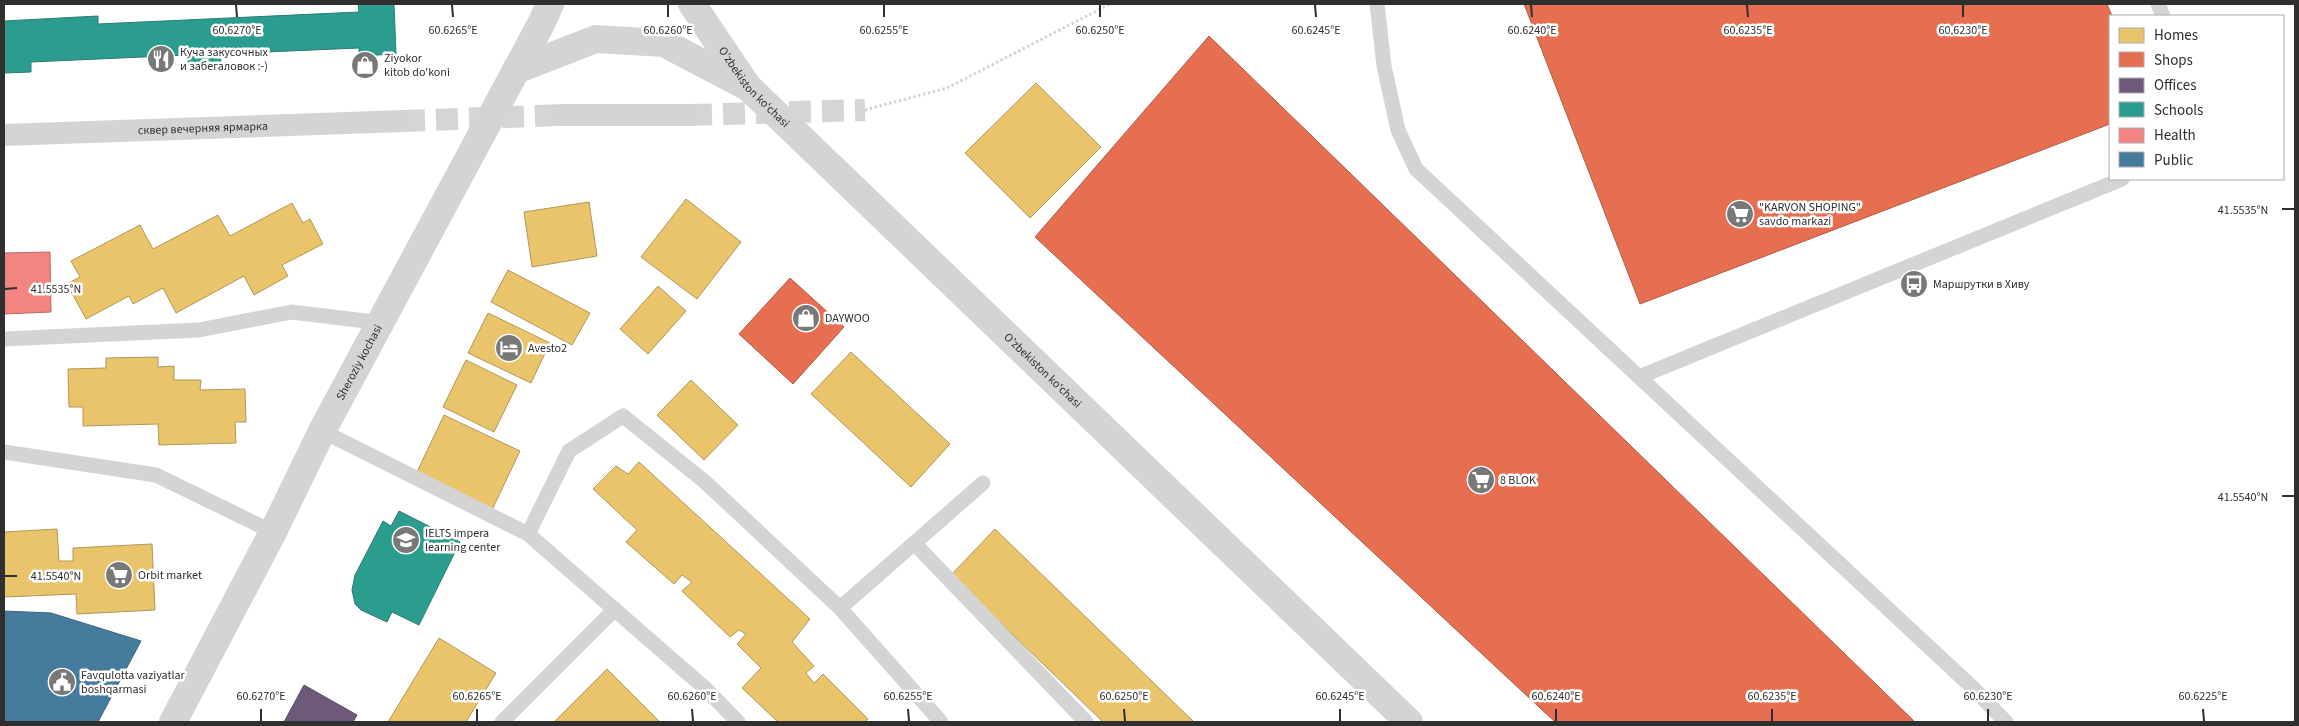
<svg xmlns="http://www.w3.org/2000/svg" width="2299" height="726" viewBox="0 0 2299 726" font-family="'Source Sans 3',sans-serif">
<rect width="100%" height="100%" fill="#fff"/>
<path fill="#e9c46a" stroke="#b19758" d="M1216,63L1382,224L1325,283L1159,121Z
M1036,83L1101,147L1030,218L965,153Z
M1119,173L1285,334L1227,392L1062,231Z
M686,199L741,242L697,299L641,257Z
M589,202L597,256L532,267L524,212Z
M292,203L303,223L310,219L323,244L282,265L288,276L254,295L244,276L176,313L163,288L133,304L129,296L86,319L67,284L80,277L71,261L140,225L153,249L218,215L230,236Z
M1415,252L1581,413L1523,472L1358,310Z
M508,270L590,313L572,345L491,302Z
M658,286L686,311L648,354L620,329Z
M488,313L550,343L531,383L468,353Z
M851,352L950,444L911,487L811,394Z
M158,357V367L174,366V380H201L200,390L245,389L246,422H235L236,443L159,445L158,424L83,426V407H69L68,369L106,368V358Z
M1318,358L1483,520L1426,578L1260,417Z
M466,360L517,385L494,432L443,407Z
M691,380L738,425L704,460L657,415Z
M444,415L520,451L492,510L416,474Z
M1617,443L1782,605L1724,663L1559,502Z
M639,462L810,619L792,642L814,666L806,673L814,683L823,674L868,719L865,722H778L742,688L761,668L737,644L746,634L739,630L730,637L682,591L692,582L682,575L674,584L626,542L637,530L593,489L616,466L628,474Z
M57,529L59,561H73V548L152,544L155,610L77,614L76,594L4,597V532Z
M995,529L1194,722H1103L951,575Z
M1514,546L1680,708L1665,722H1577L1457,605Z
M439,638L496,673L466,722H388Z
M1814,638L1900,722H1783L1757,696Z
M607,669L660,722H554Z
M4,699L51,721L50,722H4Z"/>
<path fill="#e76f51" stroke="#b05c47" d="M1524,4H2107L2112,16H2110V124L1640,304Z
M1209,36L1915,722H1555L1035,237Z
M790,278L844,327L793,384L739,334Z"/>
<path fill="#6d597a" stroke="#5a4c64" d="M304,685L357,715L353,722H284Z"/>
<path fill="#2a9d8f" stroke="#2c7c72" d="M358,4H394L396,54L359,56V48L220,54L221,63L188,64V55L31,62V72L4,73V21L98,16V24L359,12Z
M399,511L460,542L419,625L392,612L387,622L361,610L355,604L352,590L355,575L383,521L391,526Z"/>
<path fill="#f28482" stroke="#b86a69" d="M50,252L51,312L4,314V253Z"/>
<path fill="#457b9d" stroke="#3e647c" d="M4,611L51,613L141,641L98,722H4Z"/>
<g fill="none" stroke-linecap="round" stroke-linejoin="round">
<path stroke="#d5d5d5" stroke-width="22" stroke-dasharray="22 11" stroke-linecap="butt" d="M690,115L865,110
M403,121L560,115"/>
<path stroke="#d4d4d4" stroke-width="3" stroke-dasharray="2.5 2.5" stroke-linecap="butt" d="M865,110L947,88L1110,4"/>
<path stroke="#d4d4d4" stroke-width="15" d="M1377,4L1384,66L1398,130L1416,169L1973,688L2006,722
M2158,4L2163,16
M4,339L199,330L292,312L382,323
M1639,377L2122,179
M322,431L528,534L707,690L738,722
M4,452L156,475L273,532
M528,534L569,451L623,416L704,481L840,608L941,722
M914,543L1086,722
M840,608L983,483
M502,722L615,609"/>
<g stroke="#d4d4d4" stroke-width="22">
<path d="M560,115H690"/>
<path id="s1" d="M4,135L403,121"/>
</g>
<g stroke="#d4d4d4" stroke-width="28">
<path id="s2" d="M692,4L748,87L1409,722"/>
<path d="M516,70L596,39L664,43L744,85"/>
</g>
<path stroke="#d4d4d4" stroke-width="28" id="s3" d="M173,722L273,532L322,431L542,22L550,4"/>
</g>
<path fill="none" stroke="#2f2f2f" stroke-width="2" d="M236,5L237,17M452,5L453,17M668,5V17M884,5V17M1100,5V17M1315,5L1316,17M1531,5L1532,17M1747,5L1748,17M1963,5V17M2282,209H2294M5,289L17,288M2282,496H2294M5,576H17M261,709V721M477,709V721M692,709L693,721M908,709L909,721M1124,709L1125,721M1340,709V721M1556,709V721M1772,709V721M1988,709V721M2203,709L2204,721"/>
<defs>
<g id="restaurant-disc" transform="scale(1.4375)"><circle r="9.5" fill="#787878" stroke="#fff"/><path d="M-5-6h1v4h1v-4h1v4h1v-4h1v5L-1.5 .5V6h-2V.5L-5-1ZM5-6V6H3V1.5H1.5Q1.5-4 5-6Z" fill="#fff"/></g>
<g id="shop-disc" transform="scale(1.4375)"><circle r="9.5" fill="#787878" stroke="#fff"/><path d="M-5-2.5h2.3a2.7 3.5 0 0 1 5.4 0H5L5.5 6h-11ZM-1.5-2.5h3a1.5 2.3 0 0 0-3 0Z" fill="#fff"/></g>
<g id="supermarket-disc" transform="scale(1.4375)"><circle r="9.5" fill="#787878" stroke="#fff"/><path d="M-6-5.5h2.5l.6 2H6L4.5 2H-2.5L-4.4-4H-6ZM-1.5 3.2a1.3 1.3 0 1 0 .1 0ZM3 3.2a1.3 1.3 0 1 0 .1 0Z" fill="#fff"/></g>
<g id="bus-disc" transform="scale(1.4375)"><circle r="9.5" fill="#787878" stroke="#fff"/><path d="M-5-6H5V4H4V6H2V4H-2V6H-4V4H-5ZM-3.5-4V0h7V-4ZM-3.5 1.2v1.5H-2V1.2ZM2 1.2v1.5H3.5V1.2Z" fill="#fff"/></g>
<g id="hotel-disc" transform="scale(1.4375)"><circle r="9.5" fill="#787878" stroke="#fff"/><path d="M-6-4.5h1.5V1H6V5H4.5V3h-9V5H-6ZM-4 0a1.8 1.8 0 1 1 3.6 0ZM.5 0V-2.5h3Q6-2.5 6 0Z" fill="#fff"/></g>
<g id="university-disc" transform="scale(1.4375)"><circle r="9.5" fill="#787878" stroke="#fff"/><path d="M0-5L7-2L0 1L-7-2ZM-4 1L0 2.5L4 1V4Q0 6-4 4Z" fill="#fff"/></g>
<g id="civic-disc" transform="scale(1.4375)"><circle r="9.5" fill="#787878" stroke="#fff"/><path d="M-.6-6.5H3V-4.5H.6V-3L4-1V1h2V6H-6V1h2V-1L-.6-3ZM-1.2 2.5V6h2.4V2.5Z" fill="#fff"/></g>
</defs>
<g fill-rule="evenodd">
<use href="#restaurant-disc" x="161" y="59"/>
<use href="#shop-disc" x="365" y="65"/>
<use href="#supermarket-disc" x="1740" y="214"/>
<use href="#bus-disc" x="1914" y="284"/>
<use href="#shop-disc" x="806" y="318"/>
<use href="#hotel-disc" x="509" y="348"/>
<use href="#supermarket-disc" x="1481" y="480"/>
<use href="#university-disc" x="406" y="540"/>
<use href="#supermarket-disc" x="119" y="575"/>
<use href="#civic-disc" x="62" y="682"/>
</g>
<g text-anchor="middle" stroke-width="5" stroke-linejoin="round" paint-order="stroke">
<g font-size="12" fill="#2f2f2f" stroke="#fff" text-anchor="start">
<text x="180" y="56">Куча закусочных<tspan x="180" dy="14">и забегаловок :-)</tspan></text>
<text x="384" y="62">Ziyokor<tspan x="384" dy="14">kitob do'koni</tspan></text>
<text x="1759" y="211">"KARVON SHOPING"<tspan x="1759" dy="14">savdo markazi</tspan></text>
<text x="1933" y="288">Маршрутки в Хиву</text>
<text x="825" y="322">DAYWOO</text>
<text x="528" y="352">Avesto2</text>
<text x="1500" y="484">8 BLOK</text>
<text x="425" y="537">IELTS impera<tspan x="425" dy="14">learning center</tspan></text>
<text x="138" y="579">Orbit market</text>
<text x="81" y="679">Favqulotta vaziyatlar<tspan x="81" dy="14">boshqarmasi</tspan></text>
</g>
<g font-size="12" fill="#2f2f2f" stroke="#fff">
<text dy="4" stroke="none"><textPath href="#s2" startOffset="104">O’zbekiston ko‘chasi</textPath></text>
<text dy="4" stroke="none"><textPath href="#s1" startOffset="199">сквер вечерняя ярмарка</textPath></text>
<text dy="4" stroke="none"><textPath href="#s3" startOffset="405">Sheroziy kochasi</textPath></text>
<text dy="4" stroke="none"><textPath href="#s2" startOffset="509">O’zbekiston ko‘chasi</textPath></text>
</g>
</g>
<g font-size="12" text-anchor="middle" fill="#2f2f2f" stroke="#fff" stroke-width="5" stroke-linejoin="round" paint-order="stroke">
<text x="237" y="34">60.6270°E</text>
<text x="453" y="34">60.6265°E</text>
<text x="668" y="34">60.6260°E</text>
<text x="884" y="34">60.6255°E</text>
<text x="1100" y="34">60.6250°E</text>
<text x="1316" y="34">60.6245°E</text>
<text x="1532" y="34">60.6240°E</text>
<text x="1748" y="34">60.6235°E</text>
<text x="1963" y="34">60.6230°E</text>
<text x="2243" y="214">41.5535°N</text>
<text x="56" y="293">41.5535°N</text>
<text x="2243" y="501">41.5540°N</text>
<text x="56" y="580">41.5540°N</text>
<text x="261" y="700">60.6270°E</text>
<text x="477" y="700">60.6265°E</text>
<text x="692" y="700">60.6260°E</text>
<text x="908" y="700">60.6255°E</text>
<text x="1124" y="700">60.6250°E</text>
<text x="1340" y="700">60.6245°E</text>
<text x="1556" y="700">60.6240°E</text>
<text x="1772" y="700">60.6235°E</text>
<text x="1988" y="700">60.6230°E</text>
<text x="2203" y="700">60.6225°E</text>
</g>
<rect width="2299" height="726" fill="none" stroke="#2f2f2f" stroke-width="10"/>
<rect x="2109" y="15" width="175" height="165" fill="#ffffff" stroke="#acacac"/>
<rect x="2119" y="28" width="25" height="15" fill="#e9c46a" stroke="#acacac"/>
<text x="2154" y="40" font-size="15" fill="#2f2f2f">Homes</text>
<rect x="2119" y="52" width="25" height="15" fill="#e76f51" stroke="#acacac"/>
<text x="2154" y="65" font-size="15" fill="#2f2f2f">Shops</text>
<rect x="2119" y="78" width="25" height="15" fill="#6d597a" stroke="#acacac"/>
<text x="2154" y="90" font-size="15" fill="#2f2f2f">Offices</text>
<rect x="2119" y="102" width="25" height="15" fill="#2a9d8f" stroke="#acacac"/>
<text x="2154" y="115" font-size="15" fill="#2f2f2f">Schools</text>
<rect x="2119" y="128" width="25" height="15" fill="#f28482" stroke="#acacac"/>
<text x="2154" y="140" font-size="15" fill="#2f2f2f">Health</text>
<rect x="2119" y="152" width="25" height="15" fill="#457b9d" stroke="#acacac"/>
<text x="2154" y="165" font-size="15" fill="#2f2f2f">Public</text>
</svg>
